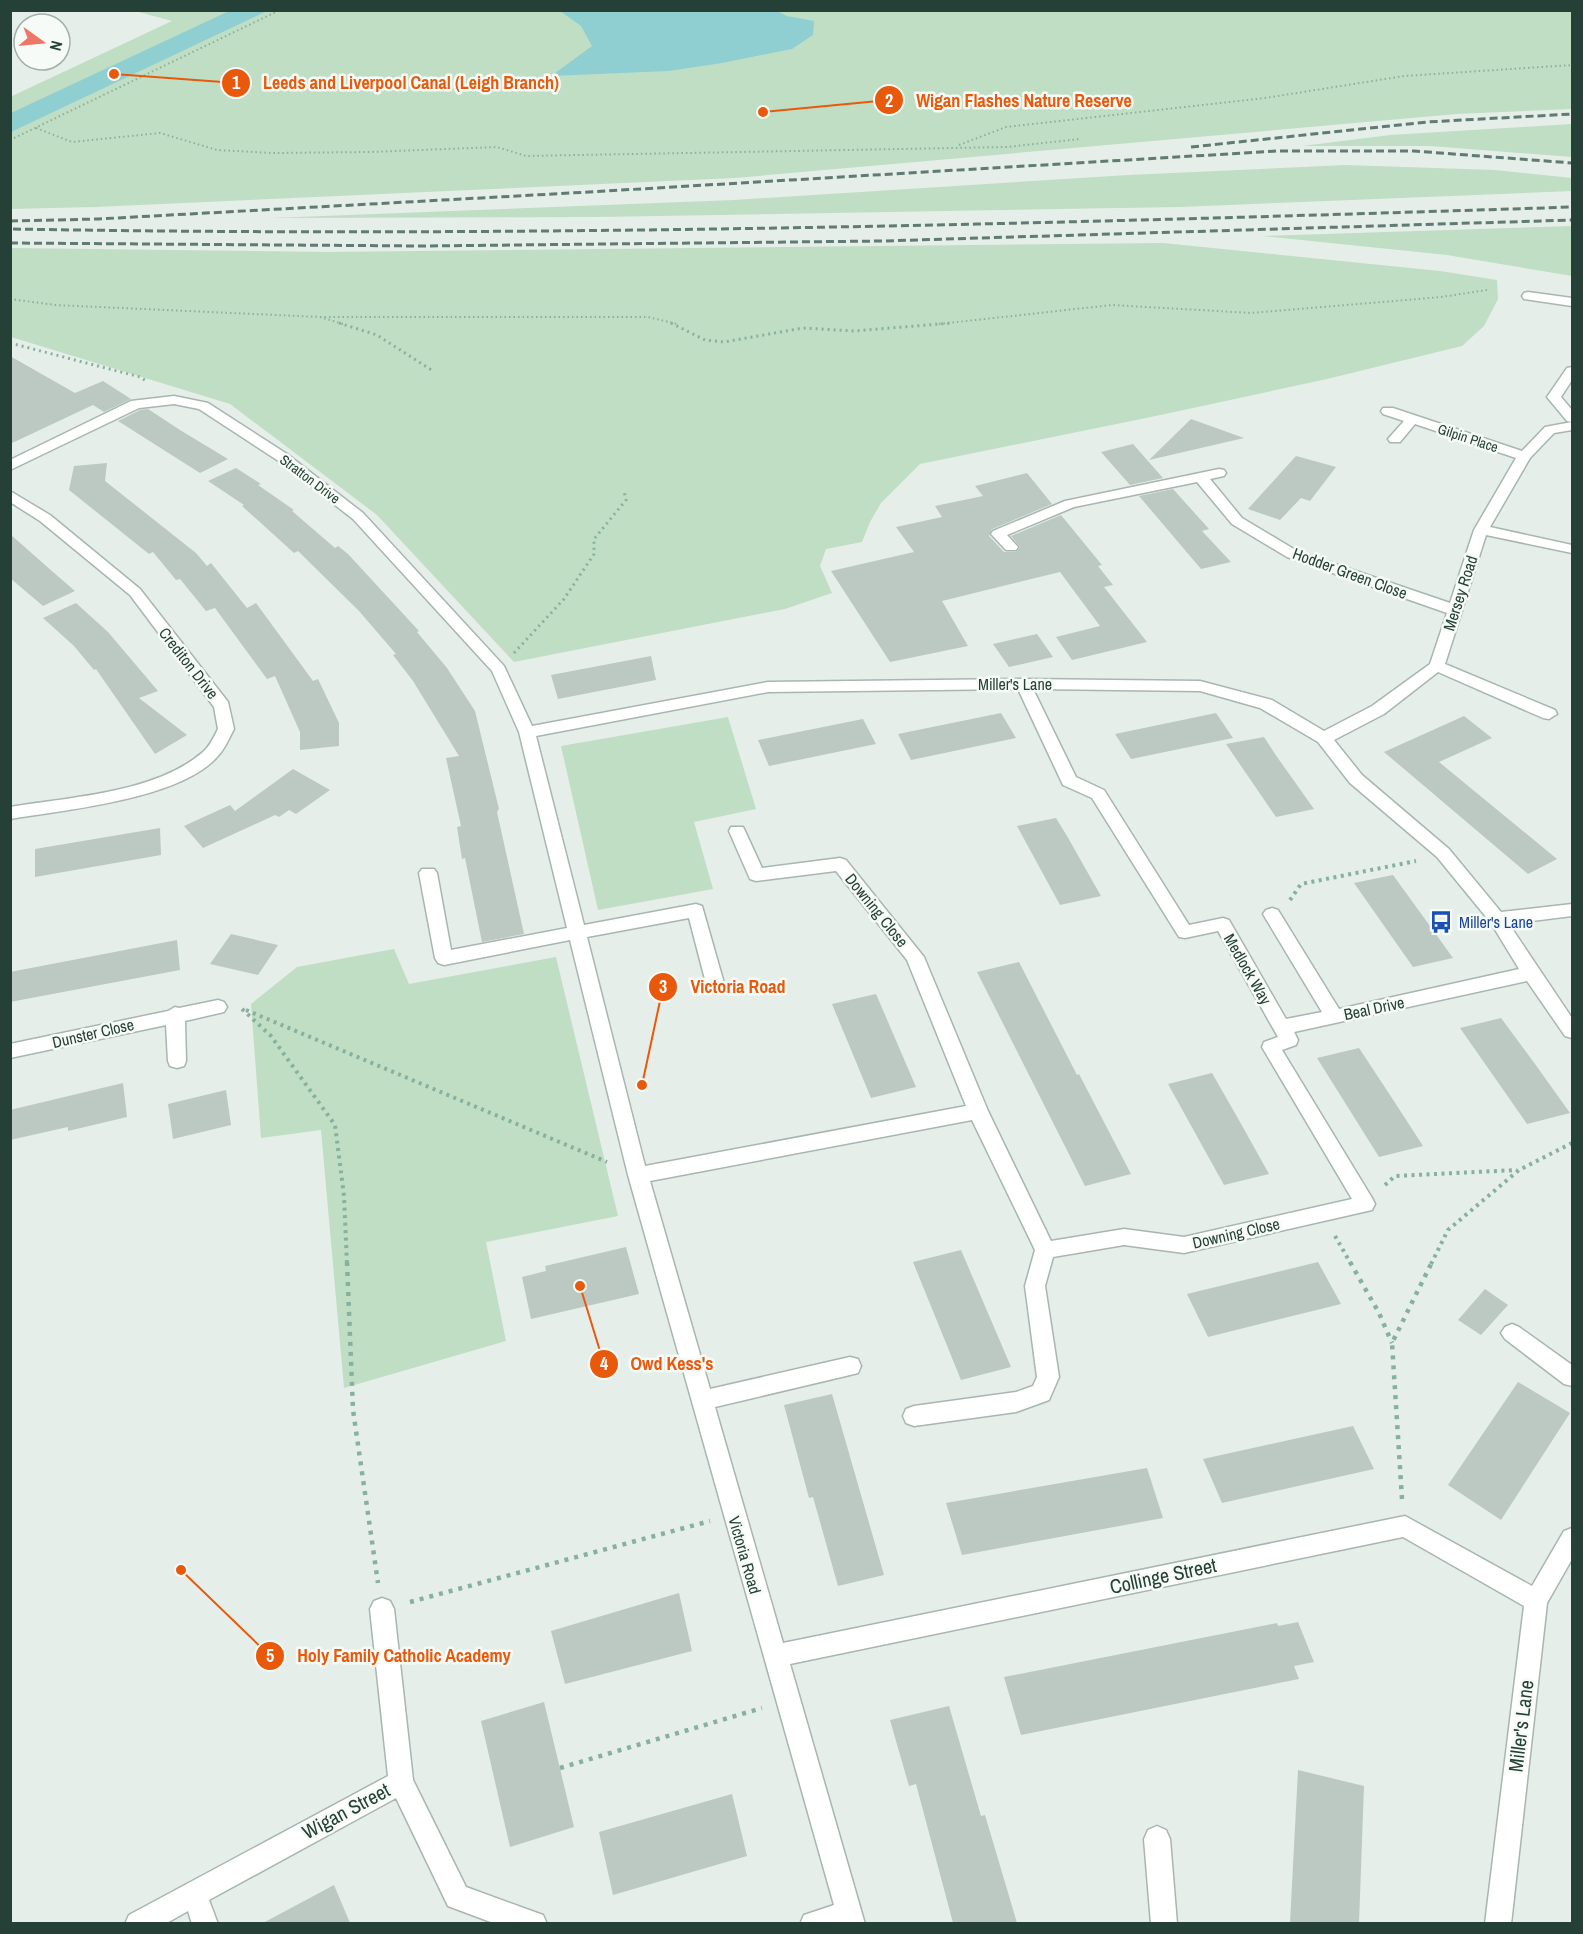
<svg xmlns="http://www.w3.org/2000/svg" width="1583" height="1934" viewBox="0 0 1583 1934" font-family="'Archivo Narrow',sans-serif">
<rect width="100%" height="100%" fill="#e6eee9"/>
<path fill="#c0dec4" d="M135,11H1572V109L1457,114L735,178L95,207L11,209L10,97L172,21Z
M1572,124V157L1430,146H1302L1390,135Z
M1346,165L1495,170L1572,178V191L1180,207L599,217L271,218L734,200L1128,175Z
M1572,226V276L1447,255L1263,236Z
M1163,243L1440,271L1497,280L1498,299L1484,326L1462,346L1327,379L1151,417L920,464L881,503L870,522L862,542L826,549L820,566L832,593L785,609L514,662L377,515L230,404L11,337V248L327,252Z
M728,717L756,809L694,822L713,889L598,910L561,746Z
M394,949L409,984L556,957L618,1216L486,1242L506,1341L344,1388L321,1130L261,1138L251,1004L297,967Z"/>
<path fill="#90cfd1" d="M775,10L787,16L814,21L813,35L792,49L722,63L669,71L551,76L592,46L581,26L560,11Z
M229,11H267L11,132V113Z"/>
<path fill="#bbc9c2" d="M10,356L75,393L103,381L131,399L104,412L93,405L10,444Z
M148,409L180,430L228,459L200,473L118,421L140,410Z
M1191,419L1244,438L1149,460Z
M1133,444L1163,478L1130,485L1101,452Z
M1296,456L1336,467L1310,501L1301,498L1280,520L1248,509Z
M107,463L105,481L196,553L207,566L211,563L247,608L256,603L313,681L318,679L339,723V746L300,750V732L275,676L267,679L215,608L206,611L180,579L176,580L153,552L149,554L69,490L74,466Z
M236,468L261,484L258,485L294,510L292,511L335,548L338,546L348,554L419,631L417,632L447,668L475,711L499,809L497,812L524,934L482,942L465,858L462,859L457,827L461,826L446,758L459,756L413,681L393,655L396,654L359,611L298,551L294,553L242,506L244,505L208,481Z
M1027,473L1052,504L992,529L989,536L1004,552H1016L1020,547L1011,536L1061,515L1102,565L1098,566L1113,585L1104,587L1147,642L1072,660L1056,637L1100,626L1060,572L942,601L968,646L890,662L831,571L914,552L896,527L942,517L935,506L983,496L975,486Z
M1173,489L1209,529L1202,531L1231,562L1201,569L1139,496Z
M10,534L53,572L75,591L43,606L10,578Z
M76,603L108,632L158,691L139,698L187,735L155,754L96,669L94,670L74,646L43,618Z
M1037,634L1053,657L1009,667L993,644Z
M651,656L656,680L558,699L551,675Z
M1001,713L1016,738L911,760L898,734Z
M1216,713L1233,738L1131,759L1115,734Z
M1464,716L1492,738L1439,762L1557,859L1528,874L1384,752Z
M863,719L876,744L769,766L758,740Z
M1264,737L1275,754L1314,809L1276,817L1226,744Z
M293,769L330,790L296,814L289,810L279,817L275,815L203,848L184,826L230,805L235,811Z
M1056,818L1067,836L1101,896L1060,905L1017,826Z
M160,828L161,855L35,877V849Z
M1393,875L1422,915L1453,958L1413,967L1354,883Z
M231,934L278,945L258,975L210,964Z
M177,940L180,970L10,1002V972Z
M1019,962L1077,1075L1079,1074L1131,1174L1085,1186L977,972Z
M876,994L916,1087L871,1098L832,1004Z
M1501,1018L1535,1064L1570,1113L1527,1124L1460,1028Z
M1359,1048L1390,1095L1423,1146L1379,1157L1317,1058Z
M1212,1073L1240,1122L1269,1174L1224,1185L1168,1084Z
M123,1083L127,1117L68,1131V1127L10,1140V1110Z
M226,1090L231,1125L173,1139L168,1104Z
M626,1247L639,1294L531,1319L522,1277L546,1271L545,1266Z
M961,1250L1011,1367L961,1380L913,1262Z
M1318,1262L1341,1304L1208,1337L1187,1294Z
M1485,1289L1508,1305L1481,1335L1458,1320Z
M1518,1382L1570,1413L1501,1520L1448,1485Z
M832,1394L884,1575L838,1586L813,1497L809,1498L784,1405Z
M1353,1426L1374,1469L1222,1503L1203,1459Z
M1147,1468L1163,1518L962,1555L946,1503Z
M679,1593L692,1651L565,1684L551,1631Z
M1298,1622L1314,1662L1294,1666L1299,1679L1021,1735L1004,1677L1277,1623L1278,1626Z
M544,1702L574,1827L510,1847L481,1721Z
M949,1706L981,1816L985,1815L1017,1923H953L916,1784L909,1786L890,1720Z
M1298,1770L1364,1786L1359,1923H1290Z
M732,1794L747,1856L613,1895L599,1832Z
M334,1885L350,1923H263Z"/>
<g fill="none" stroke-linecap="round" stroke-linejoin="round">
<g stroke="#a8b6b0" stroke-width="3">
<path id="minor" d="M1528,292L1572,298V306L1524,299L1522,296L1524,293Z
M1572,367V380L1561,397L1572,410V430L1554,433L1530,458L1490,527L1572,545V553L1486,535L1445,664L1555,710L1557,714L1549,719L1543,718L1438,672L1384,714L1334,740L1362,775L1449,849L1501,912L1572,904V916L1509,924L1572,1018V1038L1565,1036L1527,981L1294,1032L1298,1040L1296,1045L1282,1050L1372,1198L1375,1204L1372,1210L1184,1253L1124,1245L1053,1257L1045,1286L1059,1377L1049,1400L1016,1412L914,1426L906,1423L903,1416L906,1409L914,1406L1016,1392L1033,1386L1037,1377L1025,1286L1035,1250L972,1120L650,1181L710,1389L850,1357L858,1359L861,1366L858,1373L850,1375L715,1407L783,1643L1405,1516L1532,1586L1564,1531L1572,1528V1559L1547,1603L1511,1924H1485L1524,1606L1403,1537L790,1664L865,1924H800L804,1915L834,1905L628,1175L570,940L444,965L438,963L435,958L419,873L422,869H434L437,873L451,950L567,928L519,732L492,671L353,519L277,460L199,409L174,404L139,408L10,470V460L131,401L174,396L208,403L287,454L363,513L504,666L532,726L768,682L1023,679L1200,681L1272,700L1324,731L1372,706L1430,664L1447,613L1287,557L1232,524L1197,482L1074,507L1007,535L1018,547L1016,550H1006L991,534L993,531L1065,501L1219,469L1224,470L1226,473L1224,476L1210,479L1242,518L1297,551L1450,603L1474,530L1516,458L1415,424L1400,442H1390L1388,439L1404,421L1383,414L1381,411L1383,408H1393L1522,451L1545,427L1572,422L1567,421L1547,397L1567,368ZM1018,689L1063,785L1092,798L1179,937L1185,938L1218,931L1278,1037L1264,1042L1262,1047L1352,1199L1184,1237L1124,1229L1051,1241L988,1111L924,957L846,860L840,858L762,868L745,831L743,827H731L729,831L750,879L756,881L836,871L907,960L966,1106L645,1166L587,937L689,918L707,987L710,992L716,994L722,992L725,987L702,906L696,904L584,925L536,736L768,692ZM1033,689L1200,691L1260,708L1318,742L1350,783L1437,857L1491,923L1519,969L1339,1009L1278,910L1272,908L1266,910L1263,914L1322,1012L1286,1019L1229,920L1223,918L1189,925L1104,790L1076,777Z
M10,491L50,515L140,589L228,702L234,729C229,738 225,749 217,757C180,799 65,810 10,819V807C70,797 156,793 203,752C210,746 214,737 218,729L214,707L130,595L40,521L10,502Z
M218,1000L224,1002L227,1007L224,1012L185,1021L186,1061L184,1066L177,1068L170,1066L168,1061L166,1025L10,1058V1044L168,1011L175,1007L179,1008Z
M1512,1324L1519,1327L1572,1365V1386L1564,1384L1505,1339L1501,1333L1505,1327Z
M382,1598L390,1601L394,1609L413,1780L466,1887L543,1915L547,1924H496L448,1906L396,1798L209,1900L218,1924H192L188,1911L165,1924H125L129,1915L388,1776L370,1609L374,1601Z
M1157,1826L1166,1830L1170,1839L1177,1924H1151L1144,1839L1148,1830Z"/>
</g>
<path stroke="#87b19f" stroke-width="2" stroke-dasharray="1.5 3" stroke-linecap="butt" d="M36,128L72,142L160,133L217,150L272,153L370,152L497,147L526,156L1007,147L1080,139
M10,140L280,10
M959,145L1006,127L1265,98L1404,76L1572,65
M10,299L55,305L320,317L343,324
M320,317H648L677,324
M939,324L1112,305L1251,313L1441,297L1487,290"/>
<path stroke="#87b19f" stroke-width="3" stroke-dasharray="2 4" stroke-linecap="butt" d="M339,323L377,335L433,371
M671,323L705,340L724,342L803,328L854,331L952,323
M10,343L140,377L148,382
M514,653L564,599L594,554V539L626,500L624,491"/>
<path stroke="#87b19f" stroke-width="4" stroke-dasharray="3 4.5" stroke-linecap="butt" d="M1290,900L1301,884L1416,861
M242,1009L271,1036L335,1125L344,1196L347,1264
M246,1010L607,1162
M1385,1185L1395,1176L1517,1170
M1335,1236L1351,1264
M1431,1264L1448,1230L1519,1170L1572,1143"/>
<path stroke="#87b19f" stroke-width="4.5" stroke-dasharray="4 6" stroke-linecap="butt" d="M347,1262L353,1410L378,1583
M1350,1262L1379,1313L1392,1343
M1402,1499L1392,1343L1432,1262
M410,1602L710,1521
M560,1768L762,1708"/>
<use href="#minor" fill="#fff" fill-rule="evenodd"/>
<path stroke="#607b71" stroke-width="3" stroke-dasharray="8 4" stroke-linecap="butt" d="M1191,147L1427,122L1572,114
M10,221L98,219L589,192L1278,151H1414L1572,163
M13,229C533,238 1052,224 1572,207
M10,243L422,246L882,241L1572,220"/>
</g>
<defs>
<g id="bus-bare" transform="scale(1.8)"><path d="M-5-6H5V4H4V6H2V4H-2V6H-4V4H-5ZM-3.5-4V0h7V-4ZM-3.5 1.2v1.5H-2V1.2ZM2 1.2v1.5H3.5V1.2Z" fill="#1a4fb4" stroke="#f7fbf8" stroke-width="2.5" paint-order="stroke"/></g>
</defs>
<g fill-rule="evenodd">
<use href="#bus-bare" x="1441" y="922"/>
</g>
<g text-anchor="middle" stroke-width="5" stroke-linejoin="round" paint-order="stroke">
<g font-size="14" fill="#254036" stroke="#f7fbf8">
<text transform="translate(1468 438) rotate(18)" y="5">Gilpin Place</text>
<text transform="translate(310 479) rotate(37)" y="5">Stratton Drive</text>
</g>
<g font-size="16" fill="#254036" stroke="#f7fbf8">
<text transform="translate(1350 573) rotate(20)" y="6">Hodder Green Close</text>
<text transform="translate(1460 593) rotate(-72)" y="6">Mersey Road</text>
<text transform="translate(189 663) rotate(52)" y="6">Crediton Drive</text>
<text x="1015" y="690">Miller's Lane</text>
<text transform="translate(877 910) rotate(51)" y="6">Downing Close</text>
<text transform="translate(1248 969) rotate(60)" y="6">Medlock Way</text>
<text transform="translate(1374 1008) rotate(-12)" y="6">Beal Drive</text>
<text transform="translate(93 1033) rotate(-13)" y="6">Dunster Close</text>
<text transform="translate(1236 1233) rotate(-13)" y="6">Downing Close</text>
<text transform="translate(745 1555) rotate(74)" y="6">Victoria Road</text>
</g>
<g font-size="16" fill="#164399" stroke="#f7fbf8" text-anchor="start">
<text x="1459" y="928">Miller's Lane</text>
</g>
<g font-size="20" fill="#254036" stroke="#f7fbf8">
<text transform="translate(1163 1576) rotate(-12)" y="7">Collinge Street</text>
<text transform="translate(1521 1726) rotate(-83)" y="7">Miller's Lane</text>
<text transform="translate(346 1811) rotate(-28)" y="7">Wigan Street</text>
</g>
</g>
<path fill="none" stroke="#e8590c" stroke-width="2" d="M114 74L236 83M763 112L889 100M642 1085L663 987M580 1286L604 1364M181 1570L270 1656"/>
<g fill="#e8590c" stroke="#f7fbf8" stroke-width="2">
<circle cx="114" cy="74" r="6"/>
<circle cx="763" cy="112" r="6"/>
<circle cx="642" cy="1085" r="6"/>
<circle cx="580" cy="1286" r="6"/>
<circle cx="181" cy="1570" r="6"/>
<circle cx="236" cy="83" r="15"/>
<circle cx="889" cy="100" r="15"/>
<circle cx="663" cy="987" r="15"/>
<circle cx="604" cy="1364" r="15"/>
<circle cx="270" cy="1656" r="15"/>
</g>
<g font-size="18" text-anchor="middle" font-weight="bold" fill="#fff">
<text x="236" y="89">1</text>
<text x="889" y="107">2</text>
<text x="663" y="993">3</text>
<text x="604" y="1370">4</text>
<text x="270" y="1662">5</text>
</g>
<g font-size="18" text-anchor="middle" font-weight="bold" fill="#e8590c" stroke="#f7fbf8" stroke-width="5" stroke-linejoin="round" paint-order="stroke">
<text x="411" y="89">Leeds and Liverpool Canal (Leigh Branch)</text>
<text x="1024" y="107">Wigan Flashes Nature Reserve</text>
<text x="738" y="993">Victoria Road</text>
<text x="672" y="1370">Owd Kess's</text>
<text x="404" y="1662">Holy Family Catholic Academy</text>
</g>
<rect width="1583" height="1934" fill="none" stroke="#254036" stroke-width="24"/>
<g transform="translate(42 42) rotate(105)"><circle r="28" fill="#f7fbf8" stroke="#a3b0aa" stroke-width="1.5"/>
<path d="M0-4.5L10 22L0 15L-10 22Z" fill="#ed7665"/>
<text y="-9" font-size="16" font-weight="bold" text-anchor="middle" fill="#254036">N</text>
</g>
</svg>
